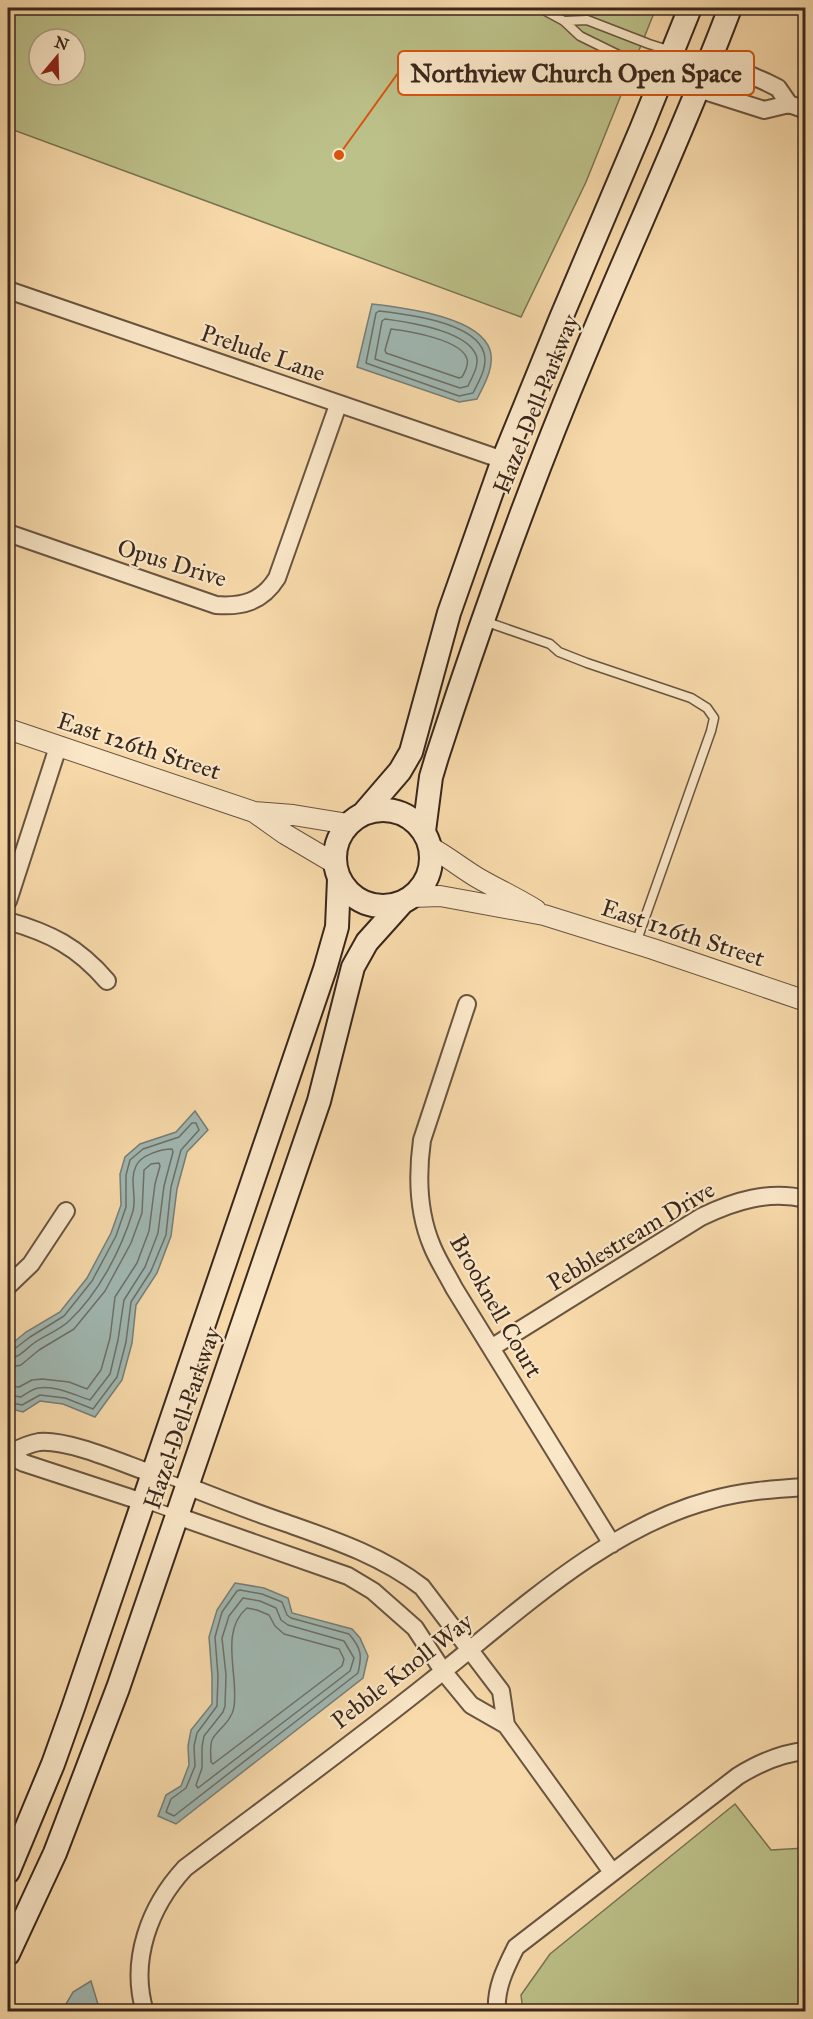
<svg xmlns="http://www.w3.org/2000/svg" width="813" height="2019" viewBox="0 0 813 2019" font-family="'IM FELL Great Primer',serif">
<rect width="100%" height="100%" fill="#f8daab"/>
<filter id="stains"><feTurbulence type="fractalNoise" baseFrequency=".00333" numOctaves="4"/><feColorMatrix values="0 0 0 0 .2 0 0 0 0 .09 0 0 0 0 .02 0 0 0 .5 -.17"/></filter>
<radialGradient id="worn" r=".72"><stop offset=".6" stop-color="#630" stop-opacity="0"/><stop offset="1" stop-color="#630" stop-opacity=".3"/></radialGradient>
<path fill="#bcc089" stroke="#7a7452" stroke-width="1.5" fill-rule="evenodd" d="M8,8H656L586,182L521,317L8,128ZM39,39H75V75H39Z
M735,1804L771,1850L805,1848V2011H523L521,1995L550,1954Z"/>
<path fill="#a0b8b3" stroke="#777e77" stroke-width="1.5" d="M372,304C403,308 479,316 490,350C495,367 484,385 477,399L459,402L357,367Z
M195,1111L208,1130L187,1152L177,1189L171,1236L157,1273L136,1305L132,1343L122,1380L95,1417L63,1404L40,1401L23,1412L8,1408V1347L26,1332L60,1312L87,1278L111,1233L121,1205L120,1174L125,1157L140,1144L176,1132Z
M235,1583L264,1588L288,1598L292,1613L352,1629L360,1638L368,1656L363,1678L176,1824L158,1816L166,1795L181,1786L189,1765L188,1746L191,1730L212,1704V1676L209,1637L217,1610Z
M91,1981L100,2011H62L73,1992Z"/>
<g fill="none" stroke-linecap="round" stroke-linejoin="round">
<path stroke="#6c7068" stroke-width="1.5" d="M379,311C406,314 475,322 484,353C488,367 479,381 473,393L459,396L366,363L376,313Z
M385,319C408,322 466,330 476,355C480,365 472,377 468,386L460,388L375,359L382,321Z
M391,329C409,331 462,340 467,359C469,365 465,372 462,377L459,378L386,353L385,350Z
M8,1351L13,1350L30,1337L64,1316L92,1281L116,1236L126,1207V1175L130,1160L143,1149L179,1137L192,1123H196L199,1130L181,1150L171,1187L166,1235L151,1271L131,1302L126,1342L117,1377L93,1409L65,1398L40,1395L22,1405L8,1402
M8,1359C19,1358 26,1349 34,1343C45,1335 60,1330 69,1321C99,1293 121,1250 133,1211C137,1197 129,1180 136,1166C141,1155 161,1149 172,1149L173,1152L164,1186L158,1233L145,1267L124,1300L118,1340L110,1374L90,1400C74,1395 56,1385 38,1388C32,1389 26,1394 21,1397L8,1395
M8,1368L21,1365L39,1350L74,1329L105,1291L131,1243L142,1213L144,1170L151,1164L159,1163L160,1166L155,1184L149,1231L137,1263L115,1297L110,1338L101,1370L87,1389L69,1382L42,1379L32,1380L19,1387L8,1386
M240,1590L262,1594L282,1602L287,1615L291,1618L349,1634C362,1649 362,1656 358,1673L174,1816L166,1812L171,1799L186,1788L195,1766L194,1746L197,1733L217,1706L218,1676L215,1637L222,1612L237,1591Z
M243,1598L260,1601L276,1608L281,1620L288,1625L344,1641L354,1658L350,1671L198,1788L196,1785L202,1768V1747L204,1736L223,1712L225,1706L226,1675L222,1638L229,1616Z
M247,1608L257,1610L269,1615L275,1626L284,1634L339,1649L344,1659L342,1666L213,1764L211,1762C211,1754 209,1745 213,1738C220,1728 232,1720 234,1707C239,1676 219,1631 247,1608Z"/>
<g stroke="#695440" stroke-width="11">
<path id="service" d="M540,8L564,21L580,36L637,64L696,88
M564,21L587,20L649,44L706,62
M484,621L550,644L559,652L587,663L691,698L707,708L714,718L711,731L636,943
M154,1474L187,1486
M144,1503L177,1515"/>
</g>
<g stroke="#695440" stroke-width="20">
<path id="minor" d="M708,62L741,71L766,82L778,88L789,104L806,110
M698,89L764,110L789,104
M8,290L503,460
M8,533L216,605C242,607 262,602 277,578L338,405
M8,901L58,747
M8,921C50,933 78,947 107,981
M467,1004L422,1140C417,1176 418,1213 432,1246C438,1261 447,1274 454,1288L612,1544
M8,1286L31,1264L66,1211
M491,1348L701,1217C734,1201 769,1190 806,1199
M8,1454C18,1449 27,1444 39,1442C68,1439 124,1464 153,1474
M8,1455L24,1463L143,1502
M187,1486C220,1499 253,1512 286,1523C334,1540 382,1556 422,1587L501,1691L506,1725
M177,1516L348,1576L373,1591L415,1628L443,1671L471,1705L506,1725L612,1872
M145,2012C129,1960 150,1906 185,1868C267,1806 351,1745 431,1681C516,1614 605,1528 711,1500C742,1491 774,1489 806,1487
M497,2012C495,1988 506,1967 516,1947L738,1776C759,1763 781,1753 806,1751"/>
</g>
<g stroke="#695440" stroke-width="22">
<path id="tertiary" d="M8,729L254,812L293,815L348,824
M254,812L285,834L334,863
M430,847C447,856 461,868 478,878C497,889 517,898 536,910
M412,897L440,896L544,915L653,949L806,1001"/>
</g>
<g stroke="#39271c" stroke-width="26">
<path id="secondary" d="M335 858a48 48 0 1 1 96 0a48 48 0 1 1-96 0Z
M363,814L400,771L411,752L449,613L503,460L561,318L642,127L690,8
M424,831L431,777L437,757C481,621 529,487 584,356C632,240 686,125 730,8
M8,1872L53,1764L73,1708L325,969L337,927L339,879
M8,1954L55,1853L118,1688L319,1101L353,967L367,942L402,903"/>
</g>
<use href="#service" stroke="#fae7c8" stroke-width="8"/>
<use href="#minor" stroke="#fae7c8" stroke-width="16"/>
<use href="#tertiary" stroke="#fae7c8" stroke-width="20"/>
<use href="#secondary" stroke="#fae7c8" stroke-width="22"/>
</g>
<g text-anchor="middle" stroke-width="4.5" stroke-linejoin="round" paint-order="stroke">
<g font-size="24" fill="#39271c" stroke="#fae7c8">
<text transform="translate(263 353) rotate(19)" y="8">Prelude Lane</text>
<text transform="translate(536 404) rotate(-68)" y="8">Hazel Dell Parkway</text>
<text transform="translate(172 563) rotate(17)" y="8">Opus Drive</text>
<text transform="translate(139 746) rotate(18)" y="8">East 126th Street</text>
<text transform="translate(683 933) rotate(18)" y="8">East 126th Street</text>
<text transform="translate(631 1236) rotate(-31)" y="8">Pebblestream Drive</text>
<text transform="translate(496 1306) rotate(60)" y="8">Brooknell Court</text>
<text transform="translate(182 1418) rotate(-71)" y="8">Hazel Dell Parkway</text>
<text transform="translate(402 1671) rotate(-38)" y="8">Pebble Knoll Way</text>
</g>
</g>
<path fill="none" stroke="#d6540e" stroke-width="2" d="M339 155L398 73"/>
<circle fill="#d6540e" stroke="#fae7c8" stroke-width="2" cx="339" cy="155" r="6"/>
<rect fill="#fae7c8" stroke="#d6540e" stroke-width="2" x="398" y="51" width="356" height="44" rx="6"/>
<g font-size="26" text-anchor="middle" font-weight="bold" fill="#39271c">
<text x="576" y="82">Northview Church Open Space</text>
</g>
<rect width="813" height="2019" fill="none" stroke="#f8daab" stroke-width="30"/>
<rect x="9" y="9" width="795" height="2001" fill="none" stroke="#39271c" stroke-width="3"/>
<rect x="15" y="15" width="783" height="1989" fill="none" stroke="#39271c" stroke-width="1.5"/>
<g transform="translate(57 57) rotate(19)"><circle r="28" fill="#fae7c8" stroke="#ad9a83" stroke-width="1.5"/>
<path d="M0-4.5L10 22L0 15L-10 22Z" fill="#8f2418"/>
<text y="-9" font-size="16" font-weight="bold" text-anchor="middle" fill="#39271c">N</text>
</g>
<rect width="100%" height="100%" filter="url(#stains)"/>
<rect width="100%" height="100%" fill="url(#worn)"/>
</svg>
